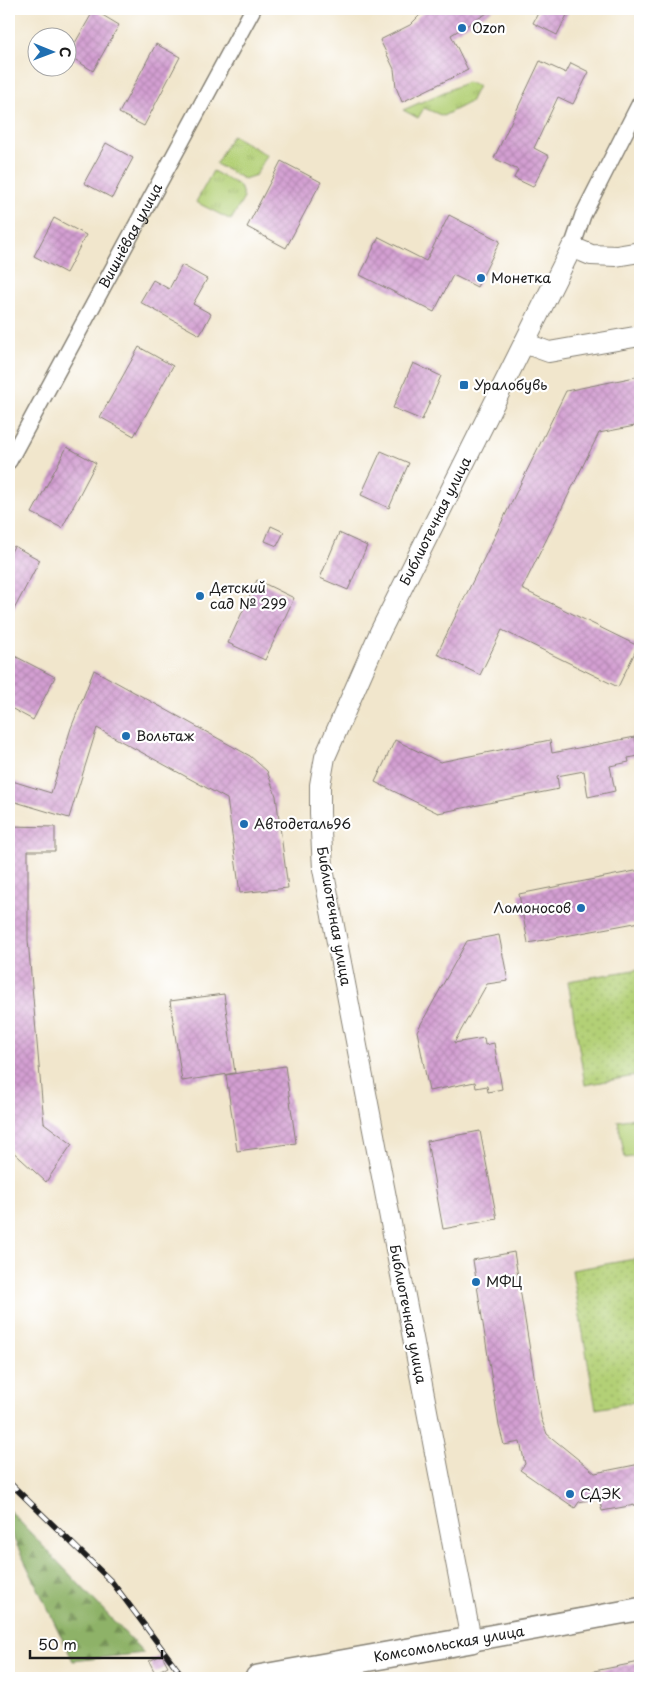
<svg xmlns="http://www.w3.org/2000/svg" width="649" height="1687" viewBox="0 0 649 1687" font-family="'Playpen Sans',sans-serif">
<defs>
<pattern id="grass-tufts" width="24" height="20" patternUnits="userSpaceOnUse" patternTransform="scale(1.25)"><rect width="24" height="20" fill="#b3d076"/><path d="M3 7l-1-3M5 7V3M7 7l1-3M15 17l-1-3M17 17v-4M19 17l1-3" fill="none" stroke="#99b266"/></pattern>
<pattern id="forest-firs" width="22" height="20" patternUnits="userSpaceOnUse" patternTransform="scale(1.25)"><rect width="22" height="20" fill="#8eb267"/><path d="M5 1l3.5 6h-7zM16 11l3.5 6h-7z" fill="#739054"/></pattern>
<pattern id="park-dots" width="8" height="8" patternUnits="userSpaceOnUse" patternTransform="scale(1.25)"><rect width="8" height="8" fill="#b3d076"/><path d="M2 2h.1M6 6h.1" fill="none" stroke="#99b266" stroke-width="1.8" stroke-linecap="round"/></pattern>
<pattern id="building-cross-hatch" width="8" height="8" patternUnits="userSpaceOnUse" patternTransform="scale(1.25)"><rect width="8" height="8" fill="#d39fd2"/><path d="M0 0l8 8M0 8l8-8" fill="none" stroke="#b588b4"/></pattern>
</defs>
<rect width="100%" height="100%" fill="#fff"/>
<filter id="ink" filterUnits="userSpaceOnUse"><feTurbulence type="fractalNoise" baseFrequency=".02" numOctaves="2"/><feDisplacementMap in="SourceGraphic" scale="10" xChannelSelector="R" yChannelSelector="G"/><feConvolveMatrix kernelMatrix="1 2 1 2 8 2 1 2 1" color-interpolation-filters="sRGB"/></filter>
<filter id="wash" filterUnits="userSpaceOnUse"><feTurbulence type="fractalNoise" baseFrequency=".0096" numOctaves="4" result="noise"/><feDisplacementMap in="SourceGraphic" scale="20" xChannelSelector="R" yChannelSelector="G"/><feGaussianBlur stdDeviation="1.12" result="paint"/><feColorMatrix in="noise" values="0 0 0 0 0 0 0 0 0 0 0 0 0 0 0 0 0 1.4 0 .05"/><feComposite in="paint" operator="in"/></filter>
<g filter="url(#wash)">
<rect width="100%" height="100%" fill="#f1e6cc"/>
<path fill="url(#grass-tufts)" stroke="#687649" d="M467,82L478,86L470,102L443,116L424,108L418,118L403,110Z
M232,135L267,155L256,175L244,179L216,164Z
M213,171L240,186L244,198L231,220L196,202Z"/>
<path fill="url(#forest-firs)" stroke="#556742" d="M9,1510L144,1653L73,1661L9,1529Z"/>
<path fill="url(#park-dots)" stroke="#687649" d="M640,969V1075L585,1085L568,981Z
M640,1258V1401L596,1409L572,1270Z"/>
<path fill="#b3d076" stroke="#687649" d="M640,1117V1156L625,1158L618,1121Z"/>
<g id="blocks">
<path fill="url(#building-cross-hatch)" d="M431,9H494L451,35L468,70L402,102L396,87L394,69L380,40L410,25L420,15Z
M540,9H570L557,35L533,23Z
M94,10L119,25L93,71L68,55Z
M156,44L180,57L144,126L119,113Z
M540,61L566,73L571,63L589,72L573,104L558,97L534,148L549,156L533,187L514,178L518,170L494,158Z
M106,143L133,158L112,198L84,183Z
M281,161L321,182L286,248L247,227Z
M449,215L500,241L477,287L453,275L434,312L360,275L379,237L426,261Z
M54,218L86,235L66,273L34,256Z
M182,265L207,279L193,304L211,314L200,335L140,302L153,280L169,289Z
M139,347L173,366L134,436L100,417Z
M413,363L441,376L422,420L393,408Z
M640,376V425L599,433L522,589L638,646L618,687L502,630L480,675L437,654L566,391Z
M67,447L96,463L62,528L32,513Z
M381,451L409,463L389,508L361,495Z
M271,526L284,532L277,546L265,541Z
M339,533L367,546L348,590L320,578Z
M14,546L40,560L9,619V556Z
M257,580L294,598L265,660L228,643Z
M9,653L55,677L33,720L9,707Z
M94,670L250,756L267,771L276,796L288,888L240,893L227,799L97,728L69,818L9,800V780L51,793L71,728Z
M635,737L639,756L628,758L629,762L610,766L615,791L588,797L584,771L557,776L559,789L438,813L375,782L395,740L440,762L550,740L552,753Z
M9,826L55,827V851H28V940L44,1123L72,1144L46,1182L9,1148Z
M640,870V922L528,943L519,894Z
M499,935L508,981L487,984L454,1043L484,1038L485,1045L494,1043L502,1089L488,1092L487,1086L476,1088L475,1082L429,1091L417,1031L467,941Z
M224,994L235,1073L182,1081L170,1001Z
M285,1066L296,1143L237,1151L226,1075Z
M480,1131L497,1219L443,1229L427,1141Z
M514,1252L541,1418L547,1434L595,1473L640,1464V1504L602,1511L599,1498L579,1502L575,1508L520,1470L525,1464L520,1442L504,1445L499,1426L473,1260Z
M162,1655L168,1666L155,1673L149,1661Z
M640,1662V1678H594V1671Z"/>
</g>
</g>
<g filter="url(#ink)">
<use href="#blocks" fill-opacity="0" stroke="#868174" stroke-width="1"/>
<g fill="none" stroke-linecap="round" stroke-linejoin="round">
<g stroke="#868174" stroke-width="18">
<g id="minor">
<path d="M572,247L583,215L640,103"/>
<path id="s1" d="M9,461L253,9"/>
</g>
</g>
<g stroke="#868174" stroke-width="22">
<g id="tertiary">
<path d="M524,343L549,352L640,336"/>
<path id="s2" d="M471,1640L323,869L320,813V785L325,757L380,632L572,247L591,255L616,256L640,252"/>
</g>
</g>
<g stroke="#868174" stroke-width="25">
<path id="secondary" d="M471,1640L640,1609"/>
</g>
<g stroke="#868174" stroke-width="28">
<path id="primary" d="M258,1678L471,1640"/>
</g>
<use href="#minor" stroke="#fff" stroke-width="15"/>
<use href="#tertiary" stroke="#fff" stroke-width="20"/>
<use href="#secondary" stroke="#fff" stroke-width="22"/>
<use href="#primary" stroke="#fff" stroke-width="25"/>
<g stroke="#1c1c1c" stroke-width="5.5">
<path id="rail" d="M9,1482L112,1582L184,1678"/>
</g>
<use href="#rail" stroke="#fff" stroke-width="4" stroke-dasharray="11" stroke-linecap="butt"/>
</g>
</g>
<g fill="#1f6fb2" stroke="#fff" stroke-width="2">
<circle cx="462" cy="28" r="5"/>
<circle cx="481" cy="278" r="5"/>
<rect x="459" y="380" width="10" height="10" rx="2.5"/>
<circle cx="200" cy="596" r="5"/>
<circle cx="126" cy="736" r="5"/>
<circle cx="244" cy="824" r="5"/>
<circle cx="581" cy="908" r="5"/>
<circle cx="476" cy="1282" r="5"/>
<circle cx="570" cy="1494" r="5"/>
</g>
<g text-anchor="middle" stroke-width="4.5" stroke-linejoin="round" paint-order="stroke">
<g font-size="14" fill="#1c1c1c" stroke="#fff" text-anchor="start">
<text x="472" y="33">Ozon</text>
<text x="491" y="283">Монетка</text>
<text x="474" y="390">Уралобувь</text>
<text x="210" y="593">Детский<tspan x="210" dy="16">сад № 299</tspan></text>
<text x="136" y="741">Вольтаж</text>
<text x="254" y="829">Автодеталь96</text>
<text x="571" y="913" text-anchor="end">Ломоносов</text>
<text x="486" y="1287">МФЦ</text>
<text x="580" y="1499">СДЭК</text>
</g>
<g font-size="14" fill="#1c1c1c" stroke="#fff">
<text dy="5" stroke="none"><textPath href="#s1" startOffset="256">Вишнёвая улица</textPath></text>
<text dy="5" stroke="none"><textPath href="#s2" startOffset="1158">Библиотечная улица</textPath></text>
<text transform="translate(334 916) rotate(80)" y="5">Библиотечная улица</text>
<text transform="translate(408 1314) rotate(79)" y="5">Библиотечная улица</text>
<text transform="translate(449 1644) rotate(-10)" y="5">Комсомольская улица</text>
</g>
</g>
<rect width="649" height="1687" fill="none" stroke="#fff" stroke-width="30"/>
<g transform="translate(52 52) rotate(91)"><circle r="24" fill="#ffffff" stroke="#a4a4a4"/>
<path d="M0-4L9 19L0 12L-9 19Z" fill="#1f6fb2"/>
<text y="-8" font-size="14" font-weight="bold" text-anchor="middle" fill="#1c1c1c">С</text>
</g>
<path d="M30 1650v8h132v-8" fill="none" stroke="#1c1c1c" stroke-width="2.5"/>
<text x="38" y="1650" font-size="15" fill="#1c1c1c" stroke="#ffffff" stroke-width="4" paint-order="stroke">50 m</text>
</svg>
